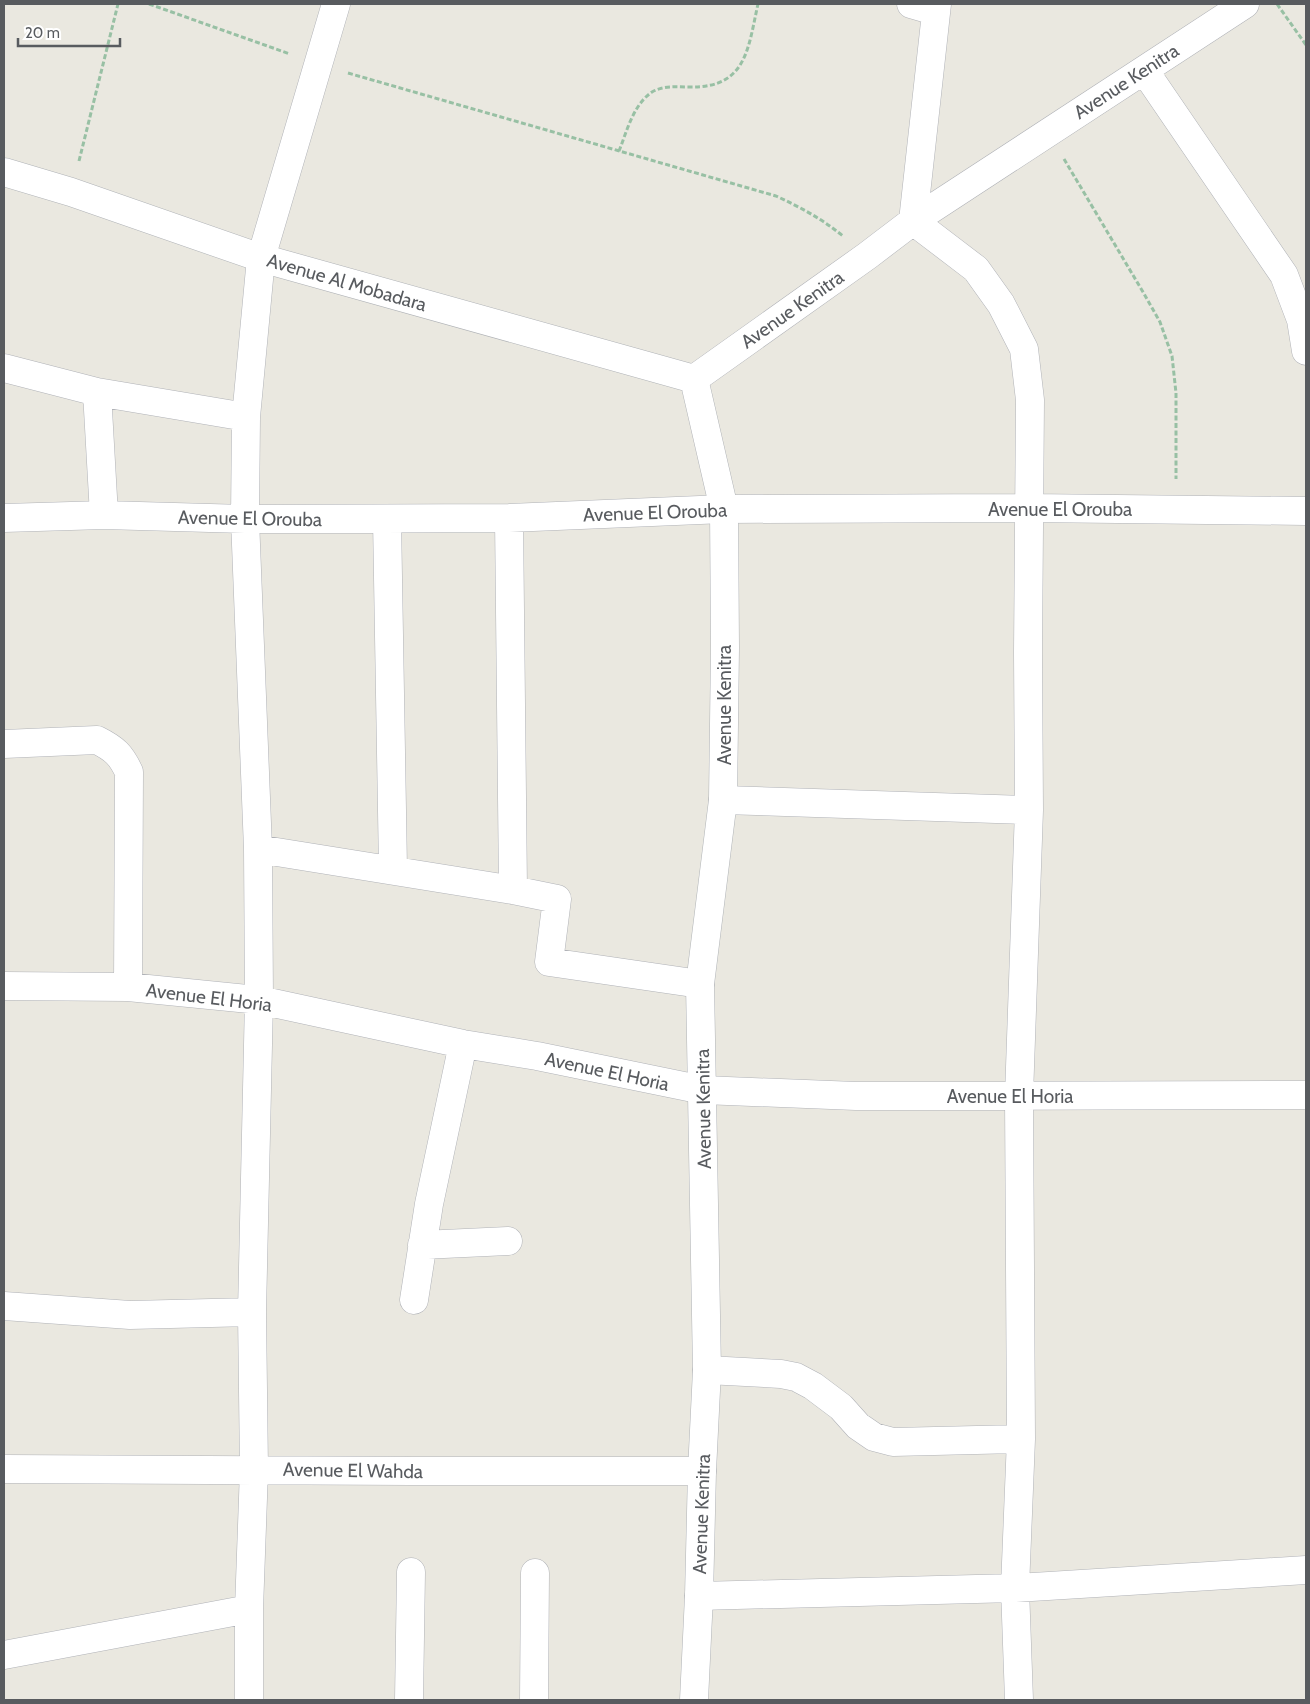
<svg xmlns="http://www.w3.org/2000/svg" width="1310" height="1704" viewBox="0 0 1310 1704" font-family="Cabin,sans-serif">
<rect width="100%" height="100%" fill="#eae8e0"/>
<g fill="none" stroke-linecap="round" stroke-linejoin="round">
<g stroke="#b0b2b7" stroke-width="29">
<path id="street" d="M911,4L935,11
M937,4L913,221L976,269L1001,304L1024,349L1030,400L1028,653L1029,810L1019,1096L1021,1439L1015,1588L1019,1700
M1144,70L1284,275L1301,320L1306,351
M4,368L97,392L246,417
M694,379L867,256L913,221L1245,4
M97,392L104,515
M4,518L104,515L245,519L509,518L724,509L1029,508L1306,511
M509,518L513,890
M387,519L393,869
M4,744L97,740C115,749 121,755 129,772L128,987
M723,800L1029,810
M258,849L513,890L557,899L549,962L700,984
M4,986L128,987L259,1000L463,1044L537,1056L703,1090L856,1096L1306,1095
M422,1245L508,1241
M414,1300L429,1204L463,1044
M4,1306L130,1315L252,1312
M707,1370L781,1374L796,1377L813,1386L841,1407L858,1426L874,1437L893,1442L1021,1439
M4,1469L412,1471H702
M699,1596L1015,1588L1306,1570
M4,1655L249,1609
M249,1700V1609L254,1470L252,1312L259,1000L258,849L245,519L246,417L261,258L336,4
M409,1700L411,1572
M534,1700L535,1573"/>
</g>
<g stroke="#afb2b6" stroke-width="29">
<path id="secondary" d="M4,172L71,192L261,258L694,379L724,509L725,648L723,800L700,984L707,1370L702,1471L699,1596L694,1700"/>
</g>
<path stroke="#98c0a4" stroke-width="3" stroke-dasharray="5 2.5" stroke-linecap="butt" d="M149,4L290,54
M1277,4L1306,45
M348,73L776,196C800,207 822,219 843,236
M619,151C627,131 633,105 652,92C664,85 677,87 690,87C747,88 748,48 758,4
M1064,159L1143,292L1160,322L1172,356L1176,393V479
M79,161L118,4"/>
<use href="#street" stroke="#fff" stroke-width="28"/>
<use href="#secondary" stroke="#fff" stroke-width="28"/>
</g>
<g text-anchor="middle" stroke-width="4" stroke-linejoin="round" paint-order="stroke">
<g font-size="19" fill="#585b5f" stroke="#fff">
<text transform="translate(1126 81) rotate(-33)" y="7">Avenue Kenitra</text>
<text transform="translate(347 282) rotate(16)" y="7">Avenue Al Mobadara</text>
<text transform="translate(792 309) rotate(-35)" y="7">Avenue Kenitra</text>
<text x="1060" y="516">Avenue El Orouba</text>
<text transform="translate(655 512) rotate(-2)" y="7">Avenue El Orouba</text>
<text transform="translate(250 518) rotate(1)" y="7">Avenue El Orouba</text>
<text transform="translate(724 705) rotate(-90)" y="7">Avenue Kenitra</text>
<text transform="translate(209 997) rotate(7)" y="7">Avenue El Horia</text>
<text transform="translate(607 1071) rotate(12)" y="7">Avenue El Horia</text>
<text x="1010" y="1103">Avenue El Horia</text>
<text transform="translate(703 1109) rotate(-91)" y="7">Avenue Kenitra</text>
<text transform="translate(353 1470) rotate(1)" y="7">Avenue El Wahda</text>
<text transform="translate(701 1514) rotate(-88)" y="7">Avenue Kenitra</text>
</g>
</g>
<rect width="1310" height="1704" fill="none" stroke="#585b5f" stroke-width="10"/>
<path d="M18 38v8h102v-8" fill="none" stroke="#585b5f" stroke-width="2.5"/>
<text x="25" y="38" font-size="15" fill="#585b5f" stroke="#ffffff" stroke-width="4" paint-order="stroke">20 m</text>
</svg>
